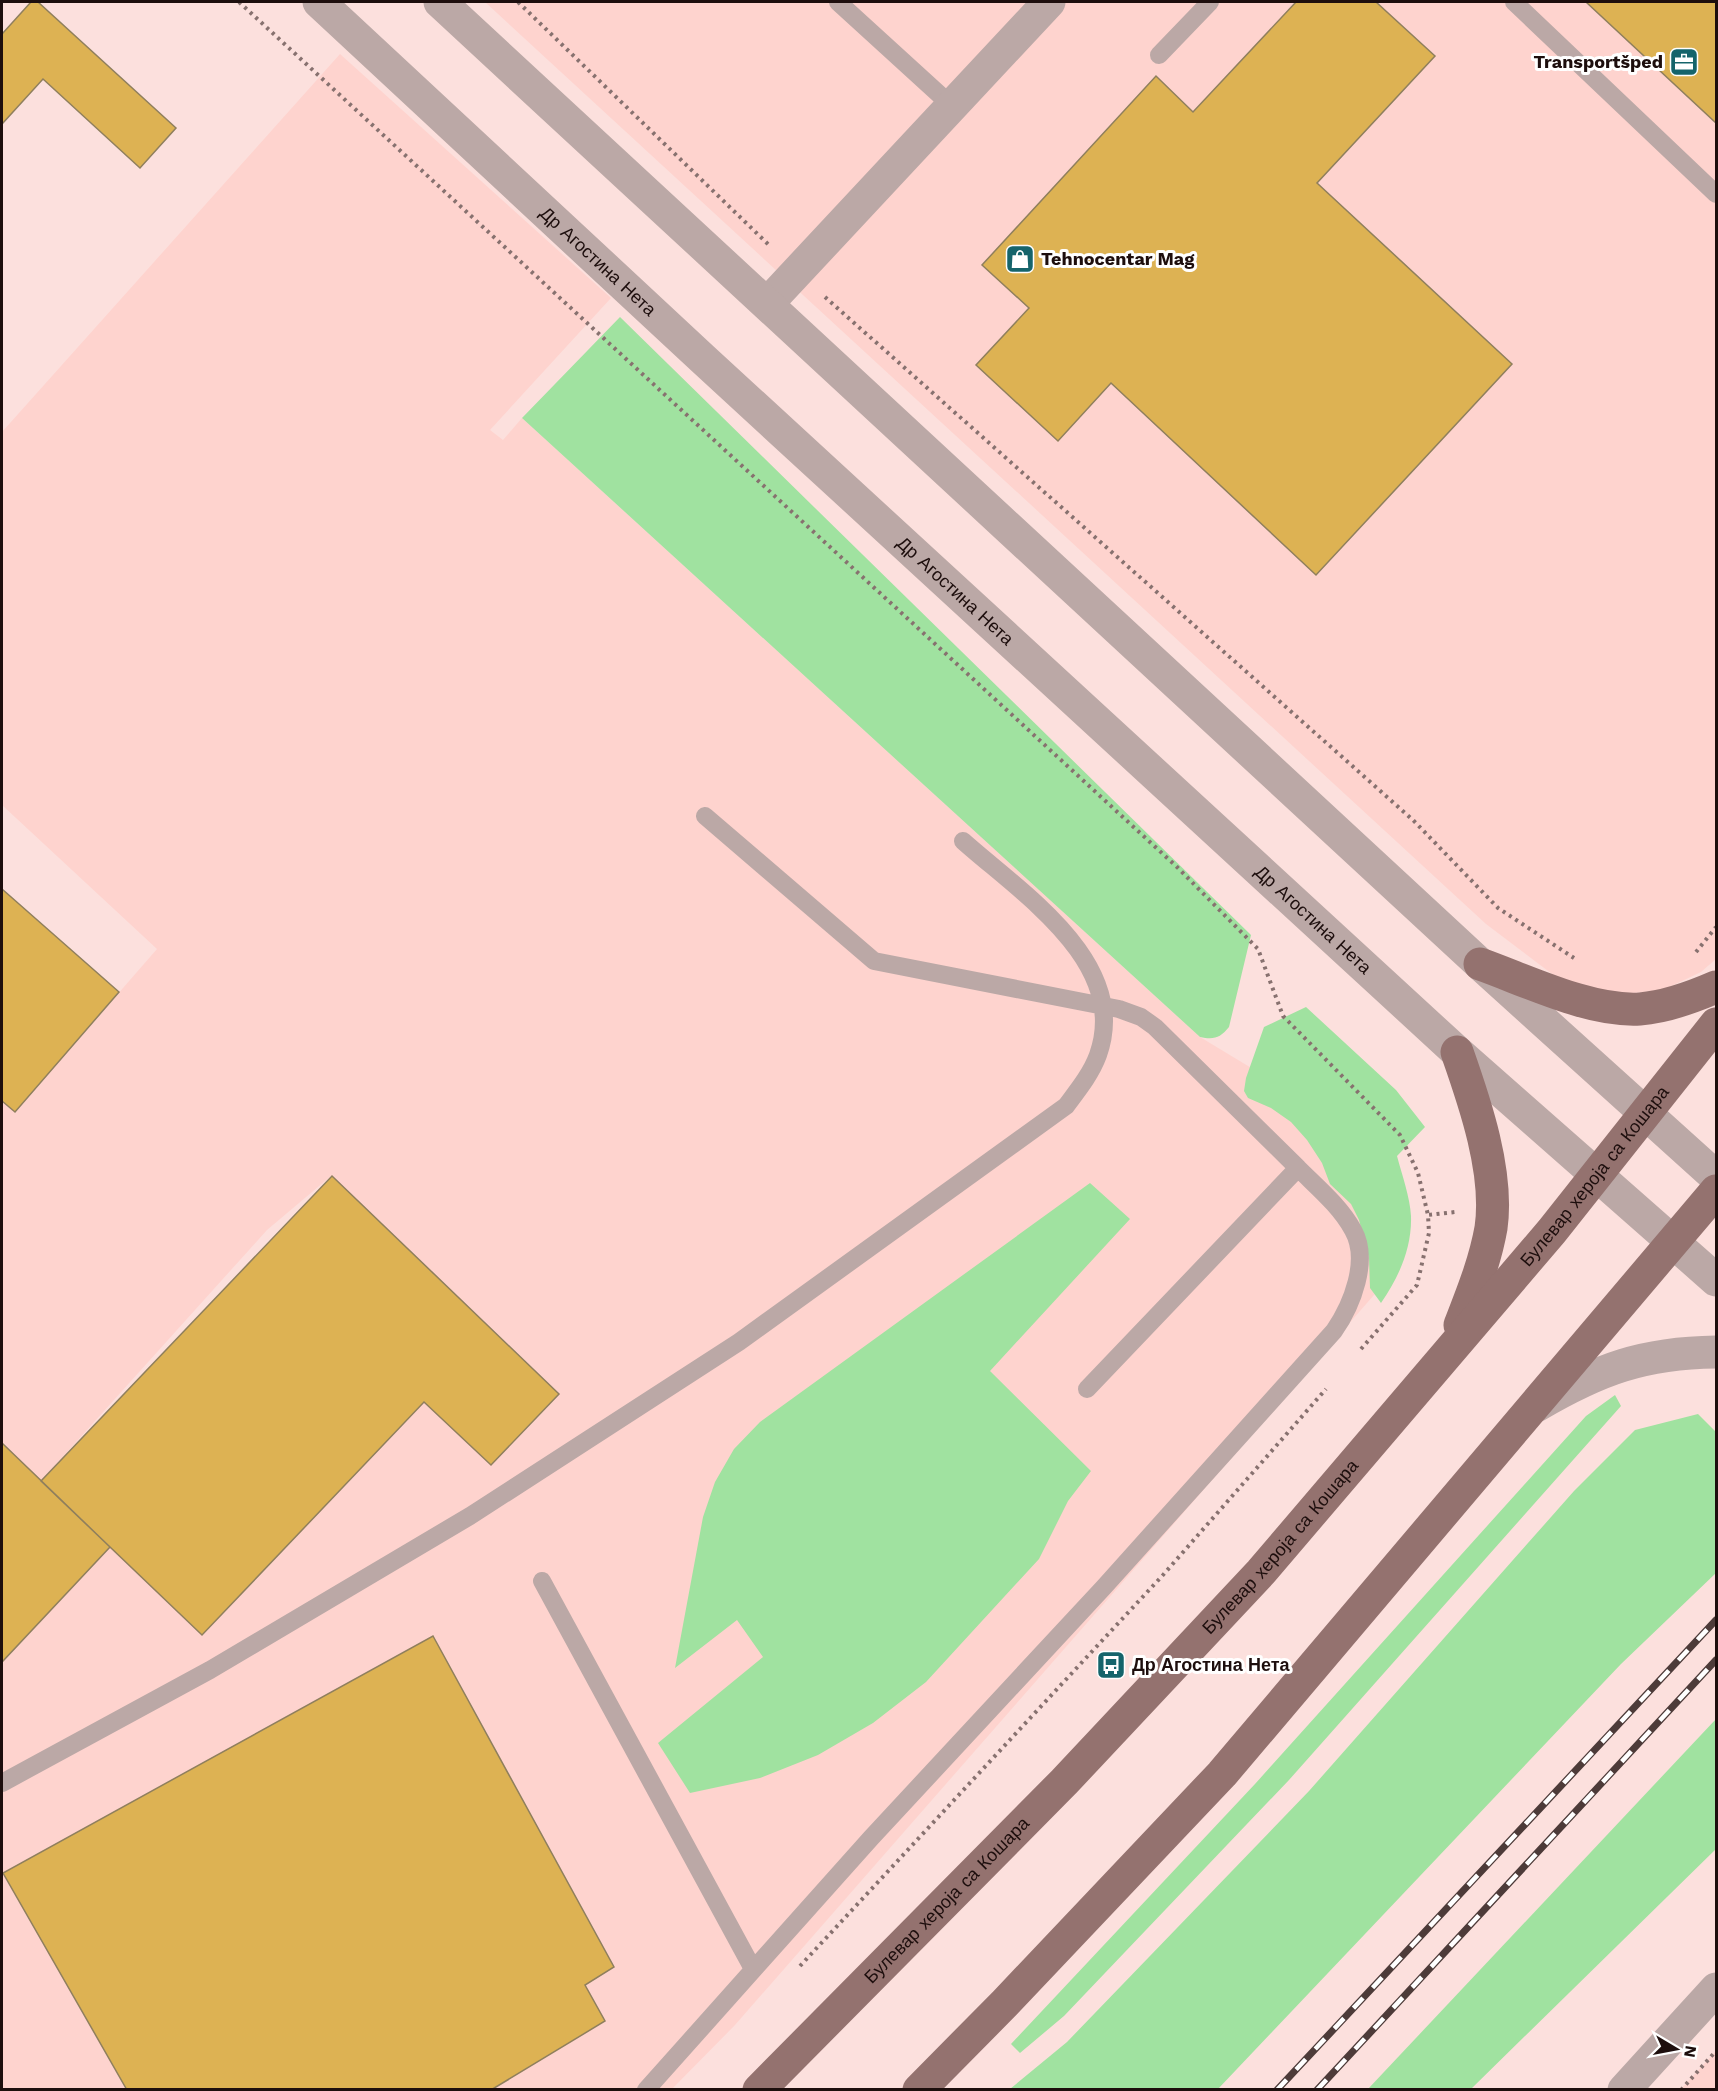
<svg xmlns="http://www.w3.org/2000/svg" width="1718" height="2091" viewBox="0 0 1718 2091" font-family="'Work Sans',sans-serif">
<rect width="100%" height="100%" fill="#fce0dd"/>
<path fill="#fed3ce" d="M485,2H1716V959L1701,972L1663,990L1624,994L1595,990L1556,977L1486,924Z
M340,54L611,298L490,430L503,440L522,418L1200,1037L1258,1072L1295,1089L1388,1279L735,2025L672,2089H2V1662L110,1547L202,1635L424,1402L491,1465L558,1394L331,1176L267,1230L41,1481L2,1443V1101L15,1112L157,949L2,805V432Z
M1716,2051V2089H1681Z"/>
<path fill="#a0e2a0" d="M620,317L1251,935L1229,1027C1220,1038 1214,1040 1200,1037L522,418Z
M1306,1007L1396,1090L1425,1127L1397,1156C1402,1175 1410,1197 1411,1216C1412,1248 1399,1277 1381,1303L1370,1288L1369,1258L1359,1220L1351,1204L1330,1184L1322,1163L1307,1140L1291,1122L1271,1108L1248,1098L1244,1091L1246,1078L1264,1027Z
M1090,1183L1130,1219L990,1371L1091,1471L1068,1501L1039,1559L926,1682L873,1723L818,1755L760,1778L690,1793L658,1743L763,1657L737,1620L675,1668L703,1517L715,1482L734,1449L760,1422Z
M1615,1395L1621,1406L1289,1780L1064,2016L1020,2053L1011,2044L1255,1784L1586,1416Z
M1698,1414L1716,1432V1573L1621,1664L1218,2089H1010L1067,2042L1309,1791L1574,1491L1635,1430Z
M1716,1719V1849L1471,2089H1368Z"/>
<path fill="#ddb253" stroke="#8f7f5d" stroke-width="1.5" d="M31,2H38L176,128L140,168L43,79L2,124V34Z
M1296,2H1376L1435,56L1317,183L1512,364L1316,575L1111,383L1058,441L976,365L1029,308L982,265L1156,76L1193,112Z
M1586,2H1716V123Z
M2,889L119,992L15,1112L2,1101Z
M332,1176L559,1394L491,1465L424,1402L202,1635L41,1481Z
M2,1443L110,1547L2,1662Z
M433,1636L614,1967L585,1985L605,2021L491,2090H127L3,1873Z"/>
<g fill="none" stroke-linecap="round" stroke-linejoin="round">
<path stroke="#87716f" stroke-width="4" stroke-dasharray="3 4.5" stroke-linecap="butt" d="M239,2L1177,867L1258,949L1283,1016L1400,1135L1418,1173L1428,1215
M518,2L771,247
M825,297L1413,820L1498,908L1574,958
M1696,952L1716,927
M1361,1349L1417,1285L1429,1233L1428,1215L1455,1212
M800,1966L1163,1575L1326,1389
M1681,2090L1716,2051"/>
<path stroke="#bba8a6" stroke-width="18" d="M838,2L952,106
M1514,2L1716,194
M1159,55L1210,2
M705,816L874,961L1119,1009L1141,1017L1155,1027L1298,1168L1087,1389
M542,1581L753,1969
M2,1783L210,1670L470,1516L739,1342L1066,1106C1078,1090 1091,1074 1098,1055C1131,963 1021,893 963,841
M646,2090L871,1838L1104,1587L1334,1331C1352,1305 1370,1260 1353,1230C1340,1206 1317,1187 1298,1168"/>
<path stroke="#bba8a6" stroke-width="33" d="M767,304L1049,2
M1624,2090L1716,1989"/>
<g stroke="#bba8a6" stroke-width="33">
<path id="s1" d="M319,2L703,359L1457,1052L1716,1280"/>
<path d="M440,2L1480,964L1716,1177"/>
<path d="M1536,1406C1599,1369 1643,1353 1716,1352"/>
</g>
<g stroke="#94726f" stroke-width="33">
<path d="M1480,964C1528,981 1590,1012 1640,1009C1666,1007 1693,997 1716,987"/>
<path d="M1457,1052C1475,1103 1499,1173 1491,1228C1485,1262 1472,1294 1460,1325"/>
<path id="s2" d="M759,2090L1064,1782L1261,1572L1552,1231L1716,1024"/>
<path d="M919,2090L1005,2003L1222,1774L1716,1191"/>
</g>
<g stroke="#4d3b39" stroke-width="7">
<path id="rail" d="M1277,2090L1716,1620
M1317,2090L1716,1660"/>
</g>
<use href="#rail" stroke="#fff" stroke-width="4.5" stroke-dasharray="14" stroke-linecap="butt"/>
</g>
<defs>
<g id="office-square" transform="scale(1.5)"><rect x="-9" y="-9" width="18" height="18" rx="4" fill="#15646b" stroke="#fff"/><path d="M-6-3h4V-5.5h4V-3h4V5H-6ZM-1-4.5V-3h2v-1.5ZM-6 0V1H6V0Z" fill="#fff"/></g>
<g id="shop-square" transform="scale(1.5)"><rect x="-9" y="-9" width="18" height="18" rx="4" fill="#15646b" stroke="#fff"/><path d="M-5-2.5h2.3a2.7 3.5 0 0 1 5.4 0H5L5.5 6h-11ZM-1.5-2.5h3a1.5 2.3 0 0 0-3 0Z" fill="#fff"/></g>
<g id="bus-square" transform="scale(1.5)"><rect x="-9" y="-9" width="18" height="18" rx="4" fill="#15646b" stroke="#fff"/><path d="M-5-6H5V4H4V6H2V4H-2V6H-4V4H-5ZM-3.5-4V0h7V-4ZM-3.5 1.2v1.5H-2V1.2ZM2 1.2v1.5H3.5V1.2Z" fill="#fff"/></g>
</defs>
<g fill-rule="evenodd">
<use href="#office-square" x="1684" y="62"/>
<use href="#shop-square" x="1020" y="259"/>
<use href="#bus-square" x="1111" y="1665"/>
</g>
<g text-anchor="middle" stroke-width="6" stroke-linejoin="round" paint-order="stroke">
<g font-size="18" font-weight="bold" fill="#1d0e0d" stroke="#fff" text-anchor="start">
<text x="1663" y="68" text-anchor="end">Transportšped</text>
<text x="1041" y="265">Tehnocentar Mag</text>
<text x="1132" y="1671">Др Агостина Нета</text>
</g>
<g font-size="18" fill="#1d0e0d" stroke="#fff">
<text dy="6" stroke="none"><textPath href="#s1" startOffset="381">Др Агостина Нета</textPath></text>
<text dy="6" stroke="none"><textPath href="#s1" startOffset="867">Др Агостина Нета</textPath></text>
<text dy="6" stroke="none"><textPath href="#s1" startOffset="1353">Др Агостина Нета</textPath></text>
<text dy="6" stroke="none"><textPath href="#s2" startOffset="1239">Булевар хероја са Кошара</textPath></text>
<text dy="6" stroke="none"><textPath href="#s2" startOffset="753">Булевар хероја са Кошара</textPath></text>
<text dy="6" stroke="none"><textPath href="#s2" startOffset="267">Булевар хероја са Кошара</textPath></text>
</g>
</g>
<rect width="1718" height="2091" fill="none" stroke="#1d0e0d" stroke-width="6"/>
<g transform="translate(1676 2049) rotate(100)" stroke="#ffffff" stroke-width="4.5" paint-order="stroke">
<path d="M0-4.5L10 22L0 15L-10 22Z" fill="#1d0e0d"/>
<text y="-9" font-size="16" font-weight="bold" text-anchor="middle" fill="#1d0e0d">N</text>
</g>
</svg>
